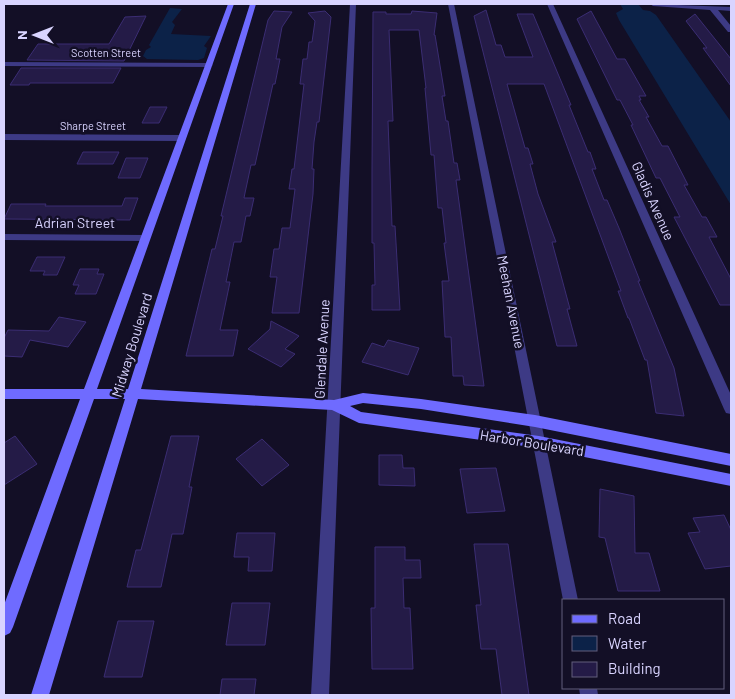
<svg xmlns="http://www.w3.org/2000/svg" width="735" height="699" viewBox="0 0 735 699" font-family="Barlow,sans-serif">
<rect width="100%" height="100%" fill="#130f26"/>
<path fill="#0c2248" d="M620,4H638L643,10L650,11L656,15L731,122V205L619,20L616,13L623,9Z
M170,8L182,9L172,22L175,25L171,34L211,36L204,46L207,48L204,58L198,60L147,59L143,56L146,50L151,47L149,45Z"/>
<path fill="#241b47" stroke="#3b2d73" d="M486,10L496,45H501L505,57H533L517,14H533L571,105H569L588,152H590L596,169H592L604,200H607L619,228L640,281H638L674,368L684,416L656,413L647,360H645L629,318H628L618,291H621L544,84H507L525,148H528L533,164H530L538,194L556,242H552L570,309H567L577,346H557L474,16Z
M274,11L292,12L282,27L276,59H280L275,84H273L255,165H251L245,193L244,198H254L250,216H246L241,242H234L226,282H230L220,330H238L233,356H186L212,249H215L223,216H221L268,20Z
M325,11L331,17L319,122H317L314,142L312,169H314L313,194L299,313H272L277,277H270L274,249H279L282,228H290L295,189H289L292,169H294L304,84H300L303,59H307L309,42H312L315,21L308,13Z
M412,11L437,13L434,35H435L445,96H442L446,121H448L454,163H457L460,180H456L484,386L464,385L463,376H453L451,337H445L442,281H449L444,243H446L442,208H438L434,155H431L425,88H426L419,30H389L393,121H388L392,226H395L400,310H372V285H375L374,243H372V172L373,12H386V14H411Z
M591,11L617,59H625L646,96H639L641,100H639L649,117H646L662,146H668L688,185H684L702,217H706L717,237H709L731,279V305H720L674,217H680L660,178H656L631,125H633L620,100H617L577,19Z
M695,14L731,59V86L703,48H707L686,21Z
M146,16L124,61L27,60L38,44H109L125,17Z
M21,68H121L113,83H30L29,85H10Z
M150,107H167L159,123H142Z
M83,152H119L113,164H77Z
M126,158H148L140,178H118Z
M125,198H138L130,220L4,219L11,204H46L45,206H122Z
M37,257H65L57,275H43L45,271H30Z
M80,269H99L97,274H104L96,294H75L79,285H73Z
M59,317L86,322L68,347L30,340L22,357L4,356V338L8,330L49,331Z
M271,321L299,336L285,349L295,354L281,367L248,349L270,329Z
M388,340L419,348L408,375L362,362L372,343L384,347Z
M15,436L37,464L4,485V443Z
M171,436H199L189,487H192L183,534H172L161,587H127L136,550H141Z
M262,439L289,465L262,486L236,459Z
M379,455H402L403,468H414L415,486L379,485Z
M496,468L505,511L467,513L460,469Z
M600,489L634,496L635,553H649L660,591H618L605,538L599,537Z
M724,515L731,530V566L705,569L688,533L700,532L693,518Z
M237,533H275L272,571H248L249,557H234Z
M474,544H508L529,695H502L496,649H481L476,605H481Z
M375,547H405V560H420L421,578H403L404,608H410L413,669H372L371,608H375Z
M232,603H270L265,645H226Z
M118,621H154L142,677H104Z
M222,679H256L254,695H220Z"/>
<g fill="none" stroke-linecap="round" stroke-linejoin="round">
<path fill="#3d3a85" fill-rule="evenodd" d="M350,4H356L329,695H311Z
M448,4H454L578,600H564V605Z
M547,4H553L731,395V414L726,413L724,409Z
M650,4L731,7V11L718,10L731,26V32H728L710,10L653,6Z
M4,62L209,63L213,65L209,67L4,66Z
M4,134L182,135L186,138L182,141L4,140Z
M4,234L145,235L150,238L145,241L4,240Z
M579,688H597L598,695H580Z"/>
<path fill="#6f6bff" fill-rule="evenodd" d="M228,4H234L97,389H128L250,4H256L141,389L334,400L363,393L421,399L535,415L731,454V466L535,427L421,409L363,403L350,406L361,412L539,436L731,474V486L539,448L359,423L332,410L138,399L49,695H31L125,399H94L13,627L10,633L4,636V605L80,399H4V389H84Z"/>
</g>
<g text-anchor="middle" stroke-width="5" stroke-linejoin="round" paint-order="stroke">
<g font-size="11" fill="#d9d4ff" stroke="#130f26">
<text x="106" y="57">Scotten Street</text>
<text x="93" y="130">Sharpe Street</text>
</g>
<g font-size="14" fill="#d9d4ff" stroke="#130f26">
<text transform="translate(653 201) rotate(66)" y="5">Gladis Avenue</text>
<text x="75" y="228">Adrian Street</text>
<text transform="translate(511 302) rotate(79)" y="5">Meehan Avenue</text>
<text transform="translate(132 345) rotate(-73)" y="5">Midway Boulevard</text>
<text transform="translate(322 349) rotate(-87)" y="5">Glendale Avenue</text>
<text transform="translate(532 443) rotate(9)" y="5">Harbor Boulevard</text>
</g>
</g>
<rect width="735" height="699" fill="none" stroke="#d9d4ff" stroke-width="10"/>
<rect x="562" y="599" width="162" height="90" fill="#130f26" stroke="#625e7d"/>
<rect x="572" y="615" width="25" height="8" fill="#6f6bff" stroke="#625e7d"/>
<text x="608" y="624" font-size="15" fill="#d9d4ff">Road</text>
<rect x="572" y="636" width="25" height="15" fill="#0c2248" stroke="#625e7d"/>
<text x="608" y="649" font-size="15" fill="#d9d4ff">Water</text>
<rect x="572" y="662" width="25" height="15" fill="#241b47" stroke="#625e7d"/>
<text x="608" y="674" font-size="15" fill="#d9d4ff">Building</text>
<g transform="translate(35 35) rotate(270)" stroke="#130f26" stroke-width="4" paint-order="stroke">
<path d="M0-4L9 19L0 12L-9 19Z" fill="#d9d4ff"/>
<text y="-8" font-size="14" font-weight="bold" text-anchor="middle" fill="#d9d4ff">N</text>
</g>
</svg>
